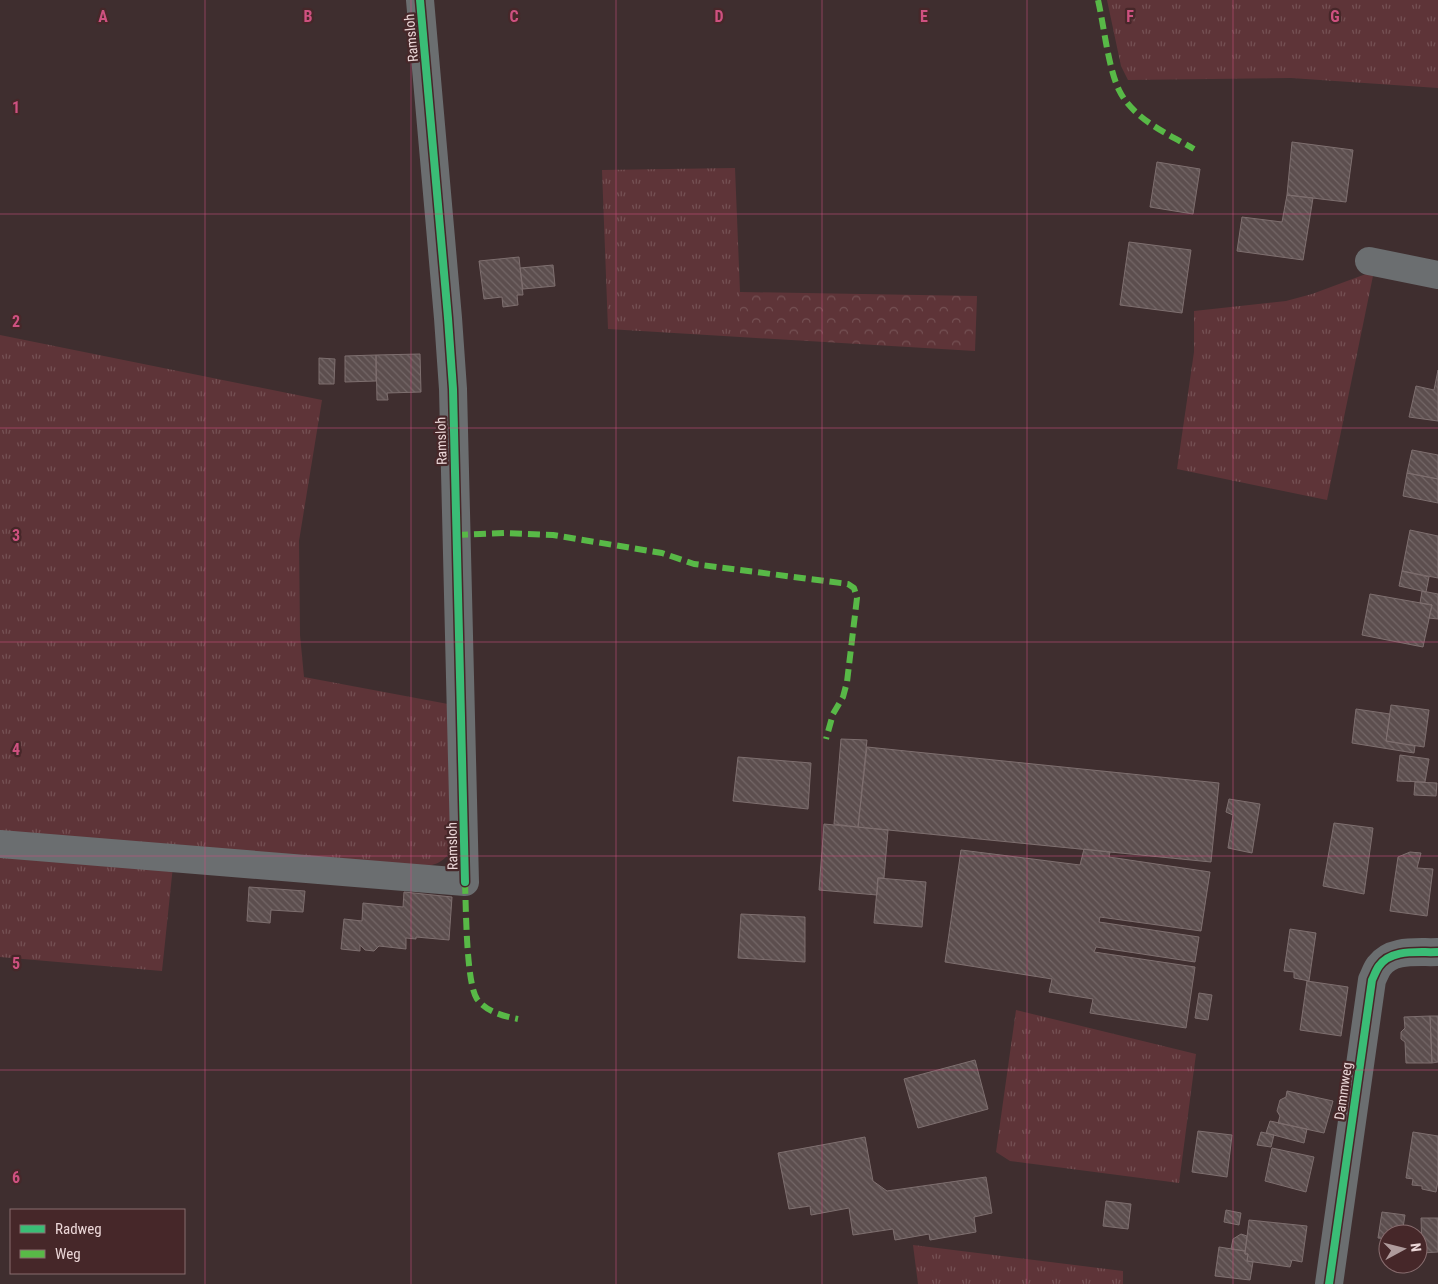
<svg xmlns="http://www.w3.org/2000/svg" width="1438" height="1284" viewBox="0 0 1438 1284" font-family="'Roboto Condensed',sans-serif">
<defs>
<pattern id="grass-tufts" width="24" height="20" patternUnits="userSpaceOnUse" patternTransform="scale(1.25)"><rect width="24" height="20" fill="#5e3438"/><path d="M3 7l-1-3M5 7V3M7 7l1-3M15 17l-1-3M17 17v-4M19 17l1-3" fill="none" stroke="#755154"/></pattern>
<pattern id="forest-crowns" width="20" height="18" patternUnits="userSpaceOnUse" patternTransform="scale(1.25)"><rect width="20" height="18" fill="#5e3438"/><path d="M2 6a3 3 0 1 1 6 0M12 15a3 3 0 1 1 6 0" fill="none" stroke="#755154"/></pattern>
<pattern id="building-back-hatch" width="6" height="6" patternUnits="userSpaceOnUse" patternTransform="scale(1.25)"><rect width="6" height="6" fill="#5c4e4e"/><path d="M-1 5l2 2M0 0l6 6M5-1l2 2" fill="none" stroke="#746767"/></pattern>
</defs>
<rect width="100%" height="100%" fill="#3f2e2f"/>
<path fill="url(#grass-tufts)" d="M1107,0H1438V88L1291,78L1128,80L1121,66Z
M735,168L740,292V337L608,329L602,170Z
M1374,271L1327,500L1177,469L1194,352V311L1286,301L1312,294Z
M0,335L322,400L299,541L300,635L304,677L448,704L453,847C443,865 434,865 415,868L0,833Z
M0,852L173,866L162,971L0,957Z
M1016,1010L1196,1054L1179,1183L1010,1161L996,1152Z
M913,1245L1123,1271V1284H918Z"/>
<path fill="url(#forest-crowns)" d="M740,292L977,296L975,351L740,337Z"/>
<path fill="url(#building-back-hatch)" stroke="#7e6f6f" d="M1292,142L1353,150L1346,202L1287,195Z
M1157,162L1200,169L1193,214L1150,207Z
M1287,195L1313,198L1303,260L1237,251L1242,217L1282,222Z
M1129,242L1191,250L1182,313L1120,305Z
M519,257L523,295H517L518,305L503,307L502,297L484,299L479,261Z
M553,265L555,286L523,289L520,268Z
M420,354L421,392L387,393L388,400H377L376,355Z
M376,355V381L345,382V356Z
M319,358L335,359L334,384H319Z
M1438,370V421L1409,417L1416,386L1434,390Z
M1412,450L1438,455V479L1407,473Z
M1407,473L1438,479V503L1403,496Z
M1410,530L1438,536V578L1402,571Z
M1402,571L1429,577L1426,592L1399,586Z
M1422,591L1438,594V619L1429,618L1432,605L1420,603Z
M1370,594L1432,605L1423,647L1362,635Z
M1391,705L1429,710L1424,747L1386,741Z
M1356,709L1390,714L1386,741L1415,746L1414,753L1352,743Z
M841,739L867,740L858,827L834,824Z
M867,747L1219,783L1211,862L858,827Z
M1400,755L1429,759L1425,782L1397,781Z
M738,757L811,763L808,809L733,801Z
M1415,782L1437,783L1436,796L1414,795Z
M1229,799L1260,804L1252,853L1228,848L1233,815L1226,812Z
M1334,823L1373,828L1364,894L1323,886Z
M824,824L888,830L884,878H878L877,895L819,890Z
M1084,849L1110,852L1109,857L1210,872L1201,931L1100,917L1099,922L1199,937L1195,962L1096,947L1094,952L1195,967L1186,1028L1090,1013L1093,999L1049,992L1052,979L945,962L961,850L1080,865Z
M1410,852L1421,853L1417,868L1433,869L1427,916L1390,911L1398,857Z
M878,878L926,882L922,927L874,923Z
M249,887L305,891L303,912L271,910L270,923L247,921Z
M404,892L452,897L449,940L416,937V939L406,938V949L379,946L374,951L365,950L360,945V951L341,949L344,919L362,921L363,903L403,907Z
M741,914L805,917V962L738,958Z
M1290,929L1316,933L1309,981L1294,978V972L1284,971Z
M1307,981L1348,987L1341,1036L1300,1030Z
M1199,993L1212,995L1208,1020L1195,1018Z
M1430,1016L1432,1063H1406L1405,1042L1401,1039V1032L1405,1028L1404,1017Z
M1430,1016H1438V1062L1432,1063Z
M975,1060L988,1109L918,1128L904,1079Z
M1287,1091L1333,1101L1324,1133L1278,1123L1280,1116L1277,1111L1280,1100L1286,1097Z
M1270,1121L1307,1129L1304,1143L1266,1133Z
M1198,1131L1232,1135L1227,1177L1192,1172Z
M1261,1132L1274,1135L1271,1147L1257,1145Z
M1413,1132L1438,1136V1181L1436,1192L1422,1189V1186L1412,1185L1413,1179L1406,1178Z
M865,1137L873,1181L887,1191L986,1177L992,1213L974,1217L976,1232L930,1240L929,1234L895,1240L893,1229L853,1235L849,1208L811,1215L810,1206L789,1209L778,1153Z
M1272,1148L1314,1157L1306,1192L1265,1181Z
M1106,1201L1131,1204L1128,1229L1103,1226Z
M1226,1210L1241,1213L1239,1225L1224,1222Z
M1382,1212L1405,1215L1402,1234H1388V1239L1378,1238Z
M1421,1218H1438V1252L1422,1253Z
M1249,1220L1307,1226L1302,1262L1292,1260L1290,1267L1247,1261L1248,1254H1245Z
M1241,1234L1247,1236L1245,1251L1231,1249L1233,1239Z
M1219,1247L1245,1251V1254H1248L1247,1261L1253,1262L1250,1280L1215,1276Z"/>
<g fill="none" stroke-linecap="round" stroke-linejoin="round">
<path stroke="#6b6e70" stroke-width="28" d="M1369,261L1438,275
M0,844L465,882L453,389L448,318L420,0
M1329,1284L1372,980C1374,976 1376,970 1379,966C1392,948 1419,953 1438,952"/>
<path stroke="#58b947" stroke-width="6" stroke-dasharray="12 6" stroke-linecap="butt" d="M1098,0C1104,26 1108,67 1119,90C1133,119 1168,134 1194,149
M456,535L507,533L553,535L662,553L694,564L848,584L854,588L857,598L847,682L843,697L833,714L826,739
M465,882C466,905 466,983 477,999C487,1012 503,1016 518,1019"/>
<g stroke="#462729" stroke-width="11">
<path id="cycleway" d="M420,0L448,318L453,389L465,882
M1329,1284L1372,980C1374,976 1376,970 1379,966C1392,948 1419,953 1438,952"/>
</g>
<use href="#cycleway" stroke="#3abd76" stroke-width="8"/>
</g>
<path fill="none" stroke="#ce5180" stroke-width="1" stroke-opacity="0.55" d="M205,0V1284M411,0V1284M616,0V1284M822,0V1284M1027,0V1284M1233,0V1284M0,214H1438M0,428H1438M0,642H1438M0,856H1438M0,1070H1438"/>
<g text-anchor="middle" stroke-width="4.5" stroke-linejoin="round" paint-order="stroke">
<g font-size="14" fill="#ebd6d7" stroke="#462729">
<text transform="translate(411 38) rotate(-95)" y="5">Ramsloh</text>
<text transform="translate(441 441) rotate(-92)" y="5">Ramsloh</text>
<text transform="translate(452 846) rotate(-91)" y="5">Ramsloh</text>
<text transform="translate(1343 1091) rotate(-82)" y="5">Dammweg</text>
</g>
</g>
<g font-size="16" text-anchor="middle" font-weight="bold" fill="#ce5180" stroke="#462729" stroke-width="4.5" stroke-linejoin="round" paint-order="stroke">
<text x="103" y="22">A</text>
<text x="308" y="22">B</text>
<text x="514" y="22">C</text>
<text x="719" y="22">D</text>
<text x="924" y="22">E</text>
<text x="1130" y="22">F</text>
<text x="1335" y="22">G</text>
<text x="16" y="113">1</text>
<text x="16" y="327">2</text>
<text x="16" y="541">3</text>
<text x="16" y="755">4</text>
<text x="16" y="969">5</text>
<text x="16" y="1183">6</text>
</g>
<rect x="10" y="1209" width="175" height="65" fill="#462729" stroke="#886d6f"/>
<rect x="20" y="1225" width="25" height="8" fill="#3abd76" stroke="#886d6f"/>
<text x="55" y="1234" font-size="15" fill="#ebd6d7">Radweg</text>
<rect x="20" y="1250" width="25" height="8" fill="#58b947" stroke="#886d6f"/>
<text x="55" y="1259" font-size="15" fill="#ebd6d7">Weg</text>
<g transform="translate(1403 1249) rotate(83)"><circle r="24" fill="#462729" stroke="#886d6f"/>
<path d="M0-4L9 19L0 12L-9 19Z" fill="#af9b9c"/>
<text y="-8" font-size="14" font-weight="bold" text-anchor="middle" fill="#ebd6d7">N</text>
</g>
</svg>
